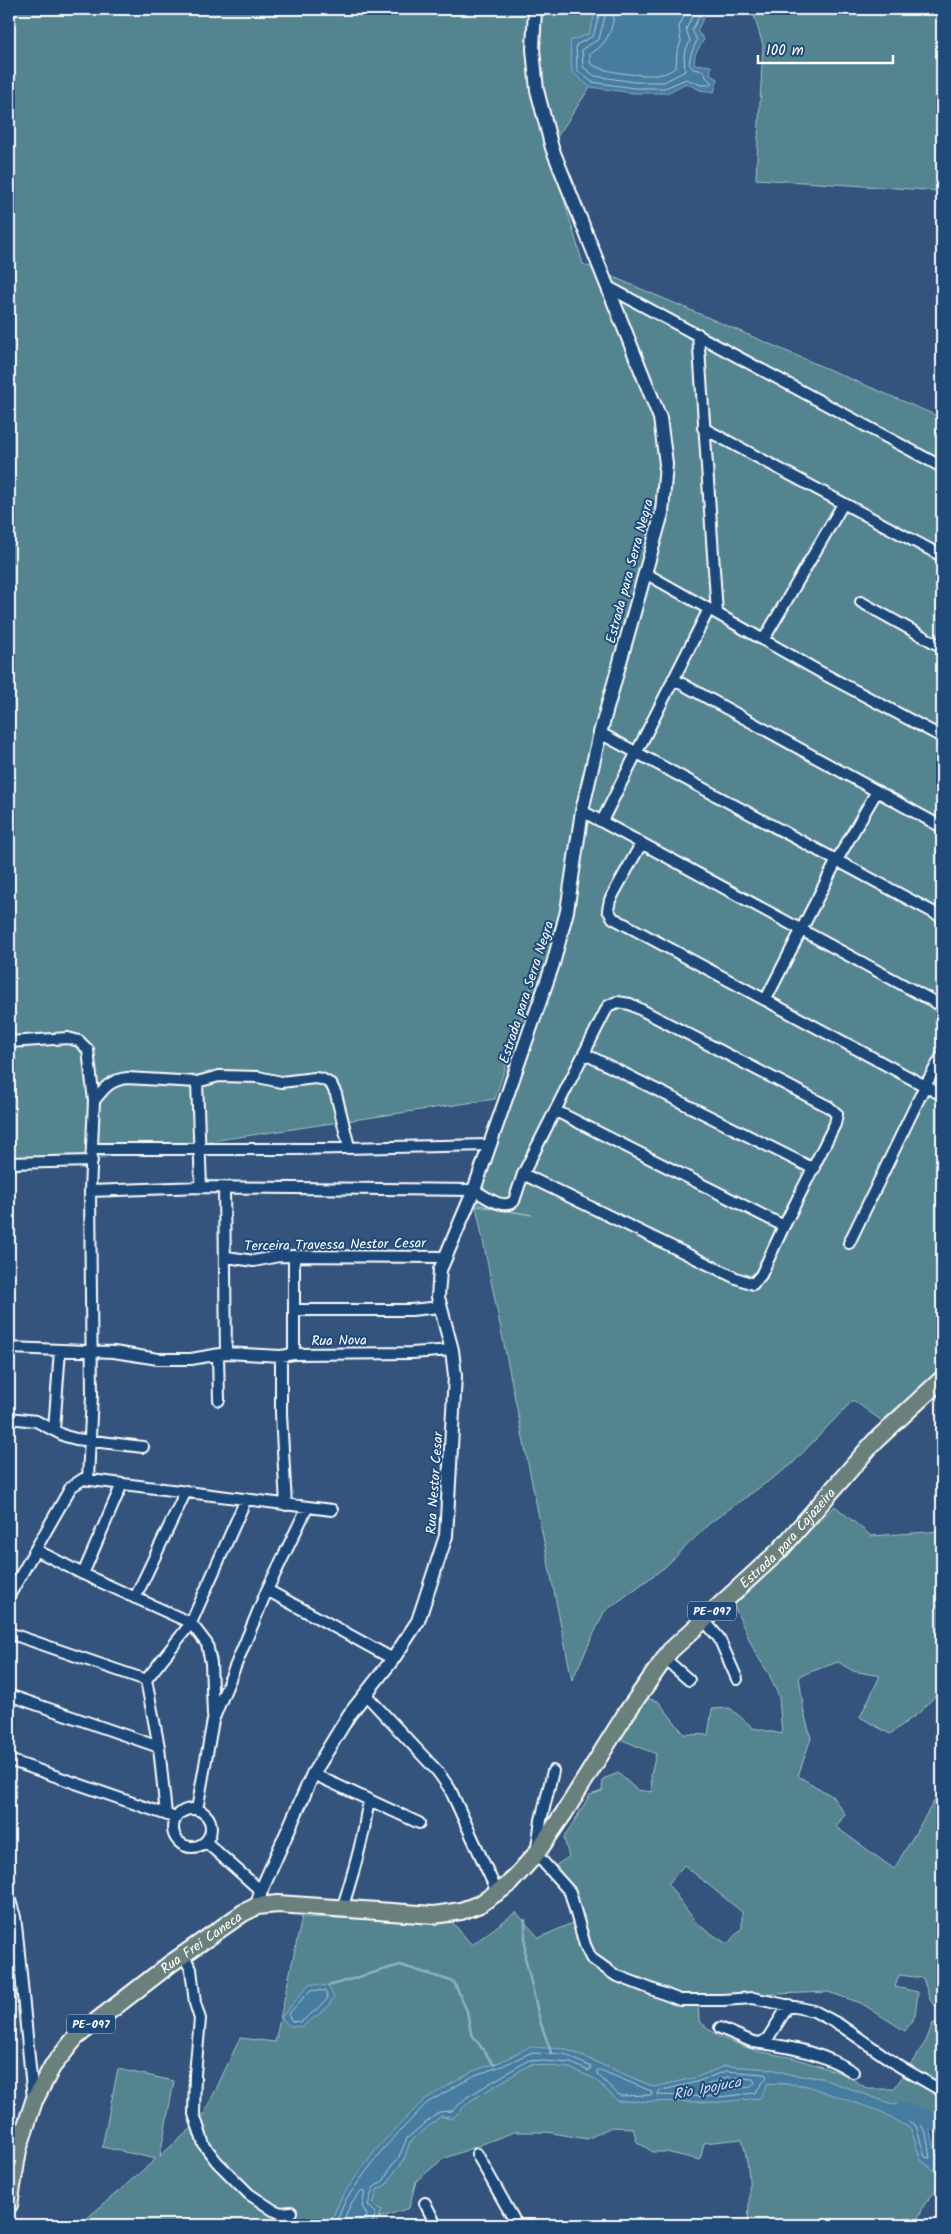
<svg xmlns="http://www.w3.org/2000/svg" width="951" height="2234" viewBox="0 0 951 2234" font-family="Kalam,sans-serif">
<rect width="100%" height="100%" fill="#34547e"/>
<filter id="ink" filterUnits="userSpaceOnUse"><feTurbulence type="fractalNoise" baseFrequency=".02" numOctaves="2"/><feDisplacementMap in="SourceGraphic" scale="10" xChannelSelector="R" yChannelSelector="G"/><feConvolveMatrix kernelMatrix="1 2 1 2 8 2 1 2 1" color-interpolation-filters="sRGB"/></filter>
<g filter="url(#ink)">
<path fill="#528490" stroke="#a8c2c8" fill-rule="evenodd" d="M9,9H642L549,149L583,264L942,418V1368L882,1421L853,1400L791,1465L711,1522L665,1567L604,1612L572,1680L476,1206L532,1215L468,1203L531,988L495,1099L9,1171Z
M752,9H942V191L756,179L763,45Z
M835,1506L871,1536L942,1531V1696L937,1694L921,1711L890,1734L860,1717L880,1676L853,1671L838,1662L799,1676L804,1713L811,1738L798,1776L832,1796L845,1814L836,1827L894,1869L942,1788V2004L939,2010L930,2000L923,1978L899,1975L895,1987L918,1992L915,2016L905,2031L861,2003L828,1992L698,1997L699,2021L719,2037L756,2051L794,2058L844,2074L868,2089H894L926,2041L933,2023L942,2024V2122L928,2114L889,2103L820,2078L792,2075L771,2069L725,2066L695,2078L654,2087L565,2049L500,2062L473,2071L342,2196L329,2225H79L156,2159L102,2147L118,2069L174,2081L160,2156L202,2119L240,2038L275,2042L302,1917L452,1922L472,1945L516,1912L539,1938L585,1917L556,1865L569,1857L564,1838L590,1795L602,1791L603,1779L618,1773L637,1790L652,1792L651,1775L656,1754L620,1739L644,1698L658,1701L684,1734L708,1735L712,1709L730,1708L753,1728L782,1734L779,1697L769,1674L756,1654L733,1604ZM684,1865L742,1912V1928L727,1944L697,1924L668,1884Z
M531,2064L570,2068L595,2079L618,2101L720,2102L768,2083L804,2085L879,2110L911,2129L921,2160L936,2172L942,2170V2183L924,2205L915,2225H748C750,2192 751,2171 742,2139L704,2143L700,2160L666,2152H653L637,2142L633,2128L611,2127L587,2139L547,2132H514L443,2159L416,2181L409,2208L379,2218L382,2210L373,2205L377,2190L387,2184L397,2167L403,2162L410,2142L441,2116L451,2119L470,2101Z"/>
<path fill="#447c9f" stroke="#8fb0c5" d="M621,9H708L697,31L704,39L695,55L694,64L711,66L710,75L718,79L714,92L700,90L686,83L667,93H633L590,87L572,72L570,41L589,34L596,10Z
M309,1984L328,1986L334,1997L327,2008L302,2027L290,2026L281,2018Z
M529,2047L565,2049L654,2087L695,2078L725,2066L771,2069L792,2075L820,2078L889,2103L918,2111L931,2131L936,2155L942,2157V2170L936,2172L921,2160L911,2129L882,2112L804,2085L768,2083L760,2098L720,2102L618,2101L595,2079L570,2068L531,2064L470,2101L454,2117L441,2116L410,2142L403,2162L397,2168L387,2184L377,2190L373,2205L382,2210L375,2225H329L342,2196L378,2147L424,2100L473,2071L500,2062Z"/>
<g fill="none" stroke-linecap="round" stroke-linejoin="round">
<path stroke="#b4cbd9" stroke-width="1" d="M601,9L593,36L576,45L577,70L592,82L634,88H665L686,79L701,85H711V82L706,77L704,71L693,69L689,64L691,54L697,40L692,30L703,9
M607,9L599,39L582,49L583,67L595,76L634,82H664L685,71L684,54L690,41L686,29L696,9
M614,9C614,28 607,45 590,54V63C602,73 645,77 661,74C666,74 672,70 676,67L677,52L681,42L679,27L687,9
M311,1990L325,1991L328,1998L323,2004L301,2022L292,2021L288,2015Z
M600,2070L651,2091L652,2095L620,2096L597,2074V2071Z
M726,2071L765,2074L767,2077L755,2093L719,2097L658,2095L659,2091L696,2082Z
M727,2077L753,2079L755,2082L751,2087L719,2091L704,2089L705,2086Z
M900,2113L916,2116L926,2133L930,2158L925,2157L916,2126L900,2116Z
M335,2225L346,2199L382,2150L427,2103L475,2075L502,2066L530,2053L564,2054L591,2067L589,2071L571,2063L529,2060L467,2097L452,2111L439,2112L407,2138L398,2159L392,2165L384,2180L373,2188L368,2205L376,2213L371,2225
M341,2225L352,2202L362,2190L365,2192L362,2206L367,2215L365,2225"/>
<path stroke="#8fb0c5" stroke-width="2.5" d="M525,1920V1957L540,2021L551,2052
M328,1986L400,1965L454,1982L467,2011L471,2033L494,2065"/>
<path stroke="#447c9f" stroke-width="16" d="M902,2111L926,2118L942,2126"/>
<g stroke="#fff" stroke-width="14">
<path id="minor" d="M608,287L942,467
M698,334L717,613
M703,428L942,556
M645,573L822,673L942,737
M861,602L942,647
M764,639L843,504
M673,679L942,827
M600,733L942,917
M582,811L942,1006
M602,821L709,609
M641,844L610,900L608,910L613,918L942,1095
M766,999L837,860L877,791
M9,1042L68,1038L79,1041L88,1050L94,1101L90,1191L92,1395L88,1479
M585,1054L814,1169
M197,1082L201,1187
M94,1101C104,1088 110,1080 127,1078L197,1082L219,1076L258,1077L281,1082L315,1078L322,1079L331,1084L336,1094L349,1147
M556,1111L784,1226
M93,1149H295L490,1145
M9,1163L92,1161
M224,1188L226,1353
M90,1191L201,1187L474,1190C485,1196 503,1211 514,1201L523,1174L608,1006L617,1002L630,1004L829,1107L837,1114L835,1124L784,1226L761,1275L753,1284L736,1278L523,1174
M849,1243L925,1086L942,1056
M294,1256V1354
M227,1257L254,1261L279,1256L445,1257
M295,1310H411L440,1307
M9,1348L114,1352L158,1359H191L226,1353L281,1356L294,1354L412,1353L452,1350
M218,1355L219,1400
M281,1356V1414L286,1505
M9,1418L36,1421L65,1436L76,1439L143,1447
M54,1430L60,1350
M36,1550L83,1574L191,1623L207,1644L211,1663L213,1715
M83,1574L122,1484
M267,1590L393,1659
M9,1596L71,1487L83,1479L332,1510
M135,1598L186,1491
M703,1619L719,1638L737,1679
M9,1633L146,1680
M665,1659L689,1680
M9,1695L159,1747
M366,1695L438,1772L450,1789L498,1894
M9,1760L176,1818
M553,1771L541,1820L536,1854L570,1892L585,1945L591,1958L615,1975L680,2000H723L753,1998L814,2011L840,2025L899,2066L942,2091
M313,1774L419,1823
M173 1828a19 19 0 1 1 38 0a19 19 0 1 1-38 0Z
M197,1810L213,1720L267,1590L307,1508
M166,1814L159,1747L146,1680L191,1623L246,1499
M206,1842L261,1891
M9,1897L15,1917L18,1943L33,2099
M342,1909C350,1884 357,1860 363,1834C366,1822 365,1812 370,1801
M183,1955L191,1969L195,2003L200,2019L195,2074L194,2114L204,2145L217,2162L249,2194L273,2210L281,2213L291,2212
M720,2028L753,2042L761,2043L768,2038L789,2005
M761,2043C793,2047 826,2054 853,2072
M9,2135L20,2146
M477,2154L517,2225
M425,2203L436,2225"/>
</g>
<g stroke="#fff" stroke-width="16">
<path id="tertiary" d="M257,1906L261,1891L313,1774L349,1715L393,1659L418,1621L446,1536L455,1376L452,1350L438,1297L440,1270L474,1190L553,964L567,911L582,811L600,733L662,513L666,464L660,418L552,148L537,90L533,49L535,9"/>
</g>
<g stroke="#fff" stroke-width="20">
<g id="primary">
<path id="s1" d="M9,2205L18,2150L34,2101L52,2067L76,2037L170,1964L243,1913L257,1906L278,1904L434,1915L461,1911L480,1904L508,1885L536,1854L564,1813L627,1712L670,1651L780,1550L875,1441L942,1379"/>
</g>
</g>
<use href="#minor" stroke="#1f4a7a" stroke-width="10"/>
<use href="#tertiary" stroke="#1f4a7a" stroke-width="12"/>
<use href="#primary" stroke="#6a807d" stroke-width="16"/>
</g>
</g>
<g text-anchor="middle" stroke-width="4" stroke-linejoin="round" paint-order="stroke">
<g fill="#1f4a7a" stroke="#bcc9d7" stroke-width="1">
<rect x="688" y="1601.5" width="48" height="19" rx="4"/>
<rect x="67" y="2014.5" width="48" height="19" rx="4"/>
</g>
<g font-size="12" font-weight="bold" fill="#fff">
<text x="712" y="1615">PE-097</text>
<text x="91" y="2028">PE-097</text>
</g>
<g font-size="14" fill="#fff" stroke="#1f4a7a">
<text transform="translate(629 571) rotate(-75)" y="5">Estrada para Serra Negra</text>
<text transform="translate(526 992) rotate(-72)" y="5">Estrada para Serra Negra</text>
<text transform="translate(335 1244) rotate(-1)" y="5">Terceira Travessa Nestor Cesar</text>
<text transform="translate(339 1340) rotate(-1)" y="5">Rua Nova</text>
<text transform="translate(434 1483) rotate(-86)" y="5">Rua Nestor Cesar</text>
<text dy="5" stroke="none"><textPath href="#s1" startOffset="1115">Estrada para Cajazeira</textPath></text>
<text dy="5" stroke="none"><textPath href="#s1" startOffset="341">Rua Frei Caneca</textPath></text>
</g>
<g font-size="15" font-style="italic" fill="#d0dee7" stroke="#1f4a7a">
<text transform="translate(707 2088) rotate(-11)" y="5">Rio Ipojuca</text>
</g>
</g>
<rect width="951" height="2234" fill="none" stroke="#1f4a7a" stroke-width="30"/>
<rect x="15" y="15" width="921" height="2204" fill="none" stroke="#fff" stroke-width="2" filter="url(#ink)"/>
<path d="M758 55v8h135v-8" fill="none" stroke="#ffffff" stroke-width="2.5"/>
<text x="766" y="55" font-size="15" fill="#ffffff" stroke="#1f4a7a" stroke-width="4" paint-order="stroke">100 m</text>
</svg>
